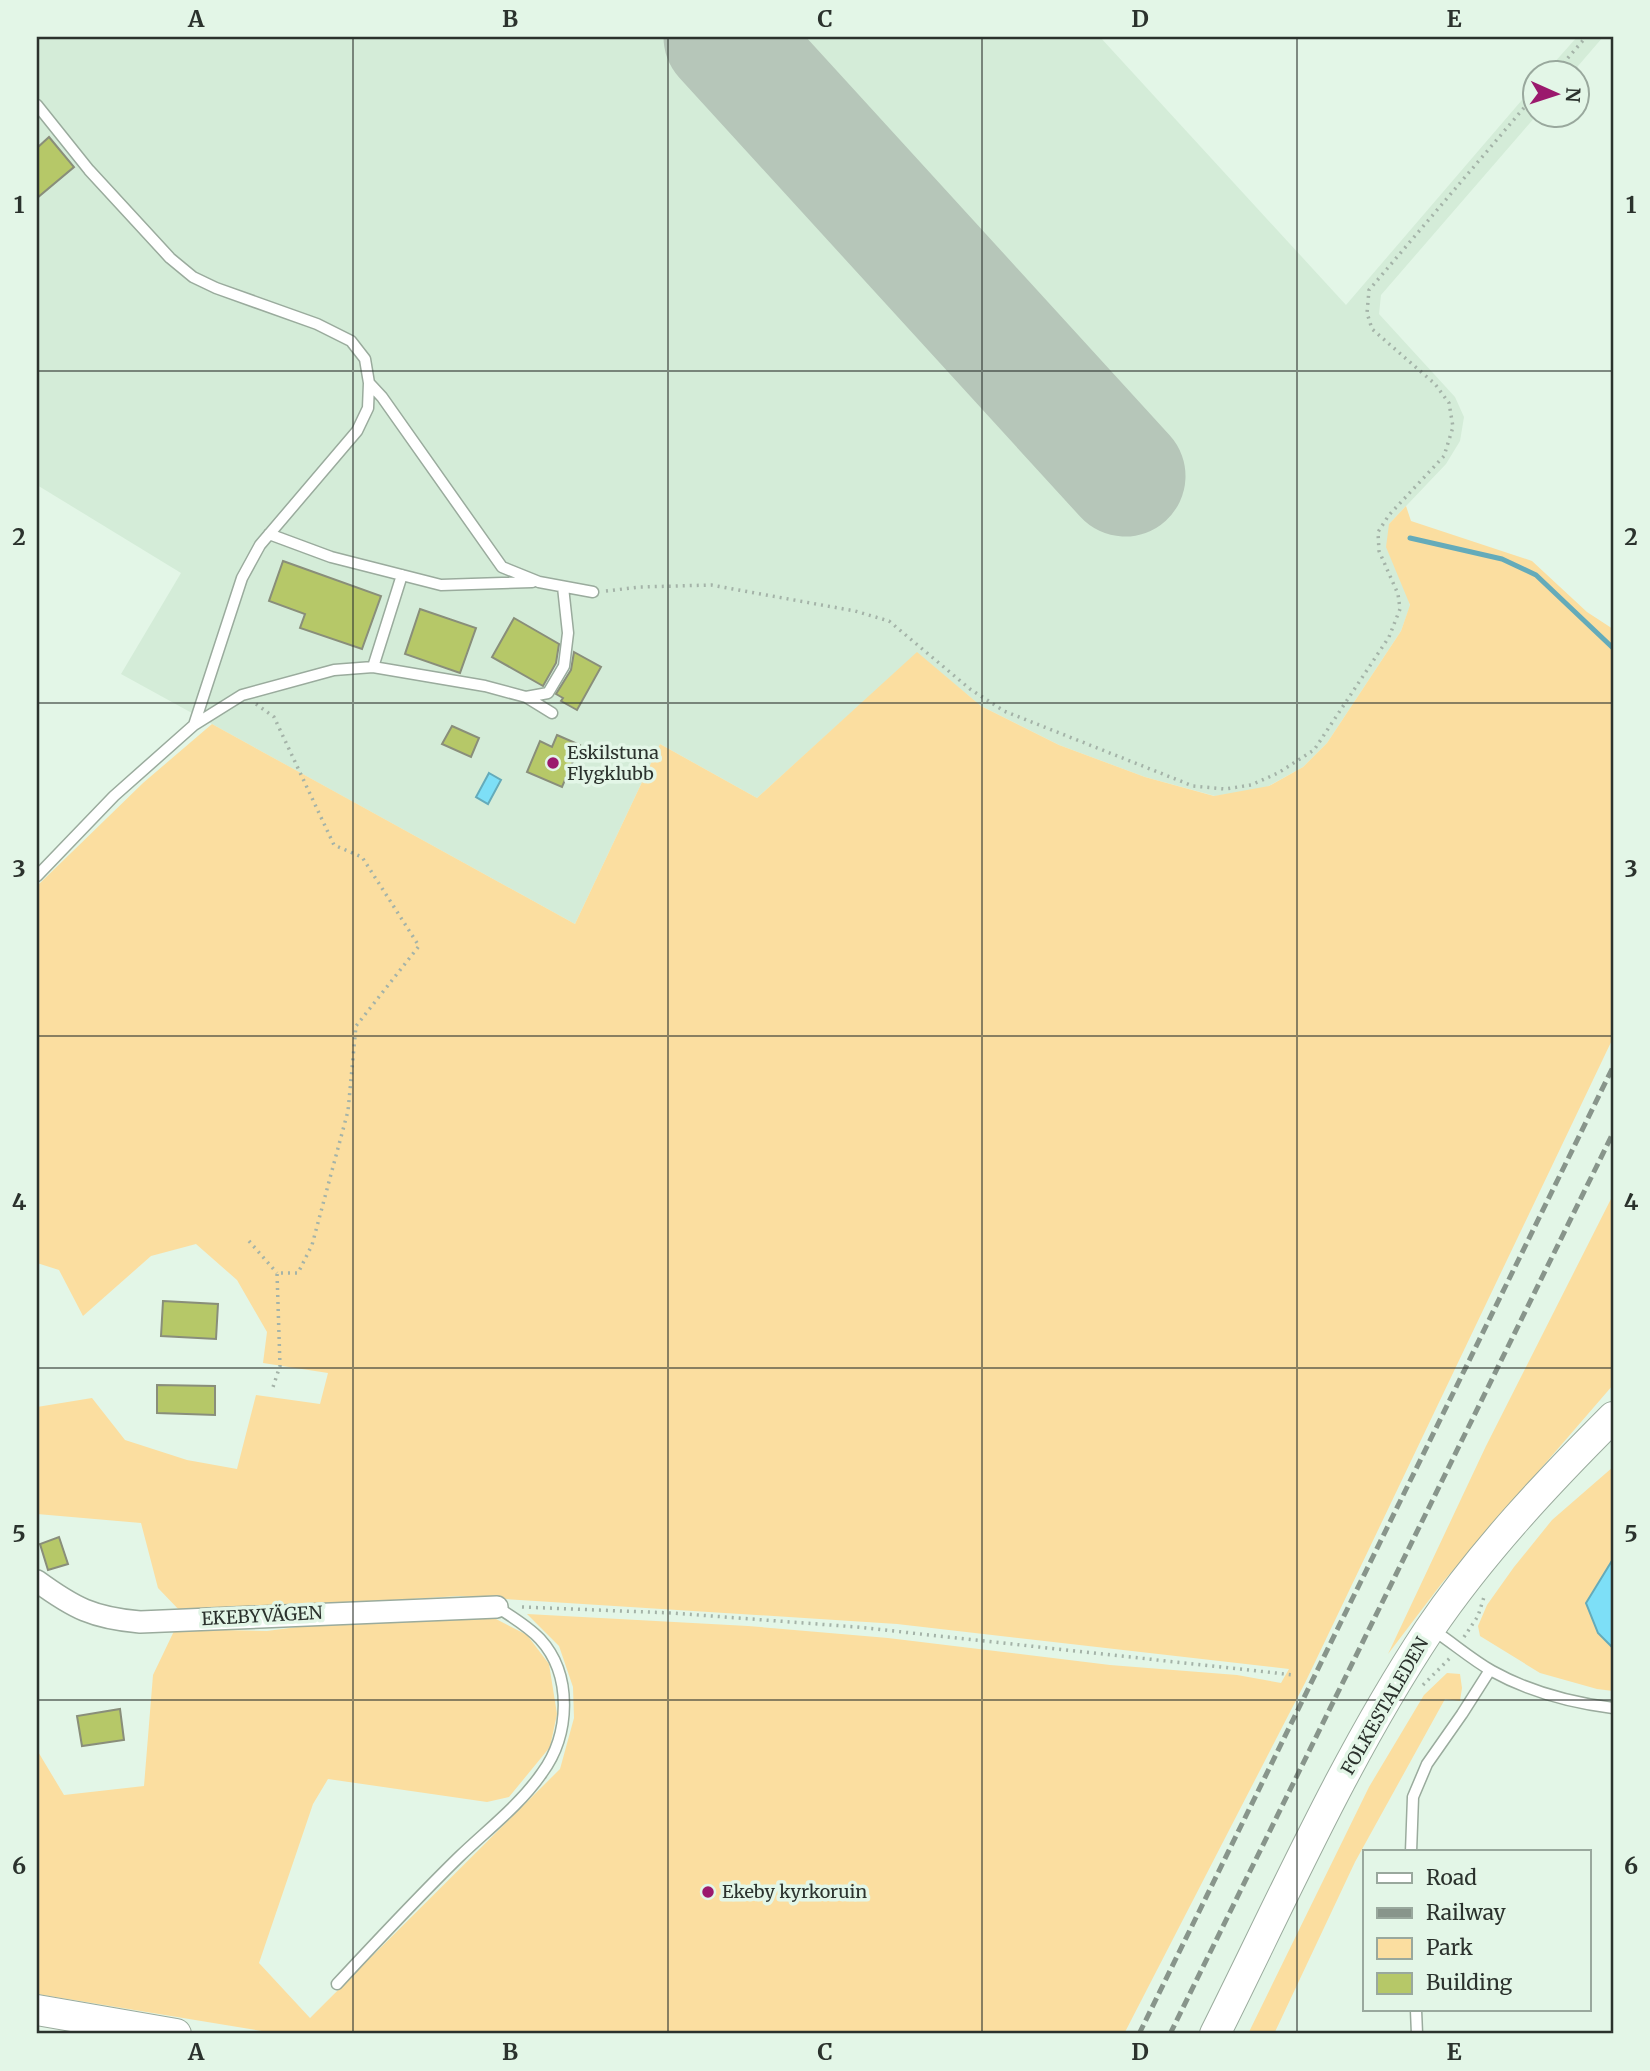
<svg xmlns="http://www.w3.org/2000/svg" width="1650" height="2071" viewBox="0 0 1650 2071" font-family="Merriweather,serif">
<rect width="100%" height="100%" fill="#e3f6e7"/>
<path fill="#d4ecd8" d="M37,37H1100L1346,305L1534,86L1536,116L1381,295L1379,314L1455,397L1464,417L1460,441L1446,464L1389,524L1410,606L1401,631L1327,743L1303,767L1265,788L1215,796L1145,777L1059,745L981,706L917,653L757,798L660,744L575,924L121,674L181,573L37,485Z
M1577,37H1603L1572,73H1545Z"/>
<path fill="#fbdea0" d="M1406,506L1411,521L1532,561L1587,612L1613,629V1038L1305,1683L1124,2034H280L37,1994V1750L64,1795L144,1786L153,1675L175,1629L267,1631L358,1619L457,1613L496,1619L527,1635L549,1664L557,1714L550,1747L509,1797L487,1802L328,1779L313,1804L259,1963L310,2018L560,1769L574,1718L573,1687L559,1646L527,1614L748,1626L888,1638L1110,1665L1237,1675L1281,1683L1289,1669L897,1624L459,1596L182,1613L158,1588L141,1523L37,1514V1407L92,1398L125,1440L187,1460L237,1469L256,1395L320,1404L328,1373L263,1363L267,1332L237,1280L196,1244L151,1256L83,1316L59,1270L37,1263V886L143,783L212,724L575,924L660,744L757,798L917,652L981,706L1059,745L1145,777L1214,796L1269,786L1303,767L1327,743L1401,631L1410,605L1386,547L1389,524Z
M1613,1195V1385L1442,1583L1388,1654L1486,1446Z
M1613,1467V1559L1586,1603L1598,1633L1613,1648V1691L1597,1689L1540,1673L1480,1636L1478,1626L1487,1605L1514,1567L1552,1520Z
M1447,1673L1460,1674L1462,1688L1460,1701L1445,1699L1355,1862L1274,2034H1248L1369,1787L1424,1695Z"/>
<path fill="#7ddff7" stroke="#64abba" stroke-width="2" d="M489,773L501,780L488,804L476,797Z
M1613,1559V1648L1598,1633L1586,1603Z"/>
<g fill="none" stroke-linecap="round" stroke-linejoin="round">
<path stroke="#64abba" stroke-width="5" d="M1410,538L1502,559L1536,575L1613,648"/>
<path stroke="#b6c6b9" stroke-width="121" d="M724,37L1125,476"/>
</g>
<path fill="#b6c868" stroke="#898e7a" stroke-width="2" d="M49,137L74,167L37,198V148Z
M283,561L381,596L362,649L300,628L305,614L269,601Z
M420,609L476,628L460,673L405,654Z
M514,618L559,644L556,663L543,686L492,657Z
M574,652L601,667L577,710L561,701L563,698L556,694L571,670Z
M452,726L479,738L471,757L442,744Z
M557,735L580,745L562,787L527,772L540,741L552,747Z
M163,1301L218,1304L216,1339L161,1336Z
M157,1385L215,1386V1415L157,1413Z
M59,1537L68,1564L48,1570L40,1544Z
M120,1709L124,1740L82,1746L77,1716Z"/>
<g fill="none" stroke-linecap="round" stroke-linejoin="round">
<g stroke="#9aab9d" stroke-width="13">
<path id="service" d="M37,105L89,170L170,258L193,277L216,288L317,324L351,341L365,359L369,383L368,408L357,431L260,545L242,578L194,725L114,796L37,876
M369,383L382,397L502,567L539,582L593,592
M269,534L331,557L441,585L532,582
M373,667L402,575
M526,697L548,693L564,666L568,633L563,587
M194,725L242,695L334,670L373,667L485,686L526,697L552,713
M1433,1630C1453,1643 1471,1659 1492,1671C1528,1691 1573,1703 1613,1708
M1411,1852L1413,1797L1427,1764L1462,1714L1490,1670
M337,1984C377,1941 417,1898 459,1857C487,1830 520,1805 542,1773C570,1735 573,1675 540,1639C528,1626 512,1617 497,1607
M1416,2010L1417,2034"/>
</g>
<g stroke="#9aab9d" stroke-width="24">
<path id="minor" d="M37,1581C74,1608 93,1618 140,1622L497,1607"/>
</g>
<g stroke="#9aab9d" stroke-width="32">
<path id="secondary" d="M37,2010L176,2034
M1215,2034C1283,1898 1345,1757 1429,1630C1482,1552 1547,1483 1613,1417"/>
</g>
<path stroke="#a4b3a8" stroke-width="3.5" stroke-dasharray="2 5" stroke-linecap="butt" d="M1554,74L1586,37
M606,591L640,587L711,585L855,611L889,621L970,689L1004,711L1193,786L1225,789L1251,785L1278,773L1314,750L1389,637L1400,609L1398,594L1379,551L1378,532L1389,515L1444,456L1453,427L1449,403L1435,384L1372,329L1367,313L1369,290L1534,96
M256,704L274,717L334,845L362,857L419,946L356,1026L348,1111L312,1245L298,1273H277L280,1366L273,1387
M249,1241L277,1273
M522,1607L672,1613L857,1627L1294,1675
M1464,1637L1478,1616L1484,1597
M1423,1685L1450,1658"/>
<use href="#service" stroke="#fff" stroke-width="10"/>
<use href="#minor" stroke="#fff" stroke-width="21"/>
<use href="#secondary" stroke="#fff" stroke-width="30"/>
<path stroke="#88958b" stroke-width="5" stroke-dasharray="10 5" stroke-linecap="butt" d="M1139,2034L1613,1067
M1170,2034L1613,1133"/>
</g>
<path fill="none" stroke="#2b322d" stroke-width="2" stroke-opacity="0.55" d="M353,37V2034M668,37V2034M982,37V2034M1297,37V2034M37,371H1613M37,703H1613M37,1036H1613M37,1368H1613M37,1700H1613"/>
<g fill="#9b196d" stroke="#e3f6e7" stroke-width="2.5">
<circle cx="553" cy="763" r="7"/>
<circle cx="708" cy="1892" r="7"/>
</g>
<g text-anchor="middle" stroke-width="7" stroke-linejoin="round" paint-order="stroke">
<g font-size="18" fill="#2b322d" stroke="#e3f6e7" text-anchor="start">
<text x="567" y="759">Eskilstuna<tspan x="567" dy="21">Flygklubb</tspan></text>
<text x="722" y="1898">Ekeby kyrkoruin</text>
</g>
<g font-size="18" fill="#2b322d" stroke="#e3f6e7">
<text transform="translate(262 1616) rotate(-3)" y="6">EKEBYVÄGEN</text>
<text transform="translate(1385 1706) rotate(-60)" y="6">FOLKESTALEDEN</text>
</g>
</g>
<rect width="1650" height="2071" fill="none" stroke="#e3f6e7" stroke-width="77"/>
<rect x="1363" y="1850" width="228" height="161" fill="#e3f6e7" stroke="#99a89d" stroke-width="2"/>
<rect x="1377" y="1873" width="35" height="10" fill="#ffffff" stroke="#99a89d" stroke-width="2"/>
<text x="1426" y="1885" font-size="21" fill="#2b322d">Road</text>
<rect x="1377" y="1908" width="35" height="10" fill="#88958b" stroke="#99a89d" stroke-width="2"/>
<text x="1426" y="1920" font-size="21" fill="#2b322d">Railway</text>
<rect x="1377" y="1938" width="35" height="21" fill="#fbdea0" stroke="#99a89d" stroke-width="2"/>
<text x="1426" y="1955" font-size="21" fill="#2b322d">Park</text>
<rect x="1377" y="1973" width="35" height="21" fill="#b6c868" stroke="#99a89d" stroke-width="2"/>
<text x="1426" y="1990" font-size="21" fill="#2b322d">Building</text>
<g transform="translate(1556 94) rotate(93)"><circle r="33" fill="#e3f6e7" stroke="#99a89d" stroke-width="2"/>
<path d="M0-5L12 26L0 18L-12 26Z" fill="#9b196d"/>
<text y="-10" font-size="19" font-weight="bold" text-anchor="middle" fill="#2b322d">N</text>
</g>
<rect x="38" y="38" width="1574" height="1994" fill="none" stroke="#2b322d" stroke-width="2.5"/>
<g font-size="23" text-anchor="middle" font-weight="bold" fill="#2b322d">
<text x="196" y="27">A</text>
<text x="510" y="27">B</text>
<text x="825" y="27">C</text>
<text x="1140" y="27">D</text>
<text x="1454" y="27">E</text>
<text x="19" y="213">1</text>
<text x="1631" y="213">1</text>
<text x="19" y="545">2</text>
<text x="1631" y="545">2</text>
<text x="19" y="877">3</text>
<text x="1631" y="877">3</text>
<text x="19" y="1210">4</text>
<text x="1631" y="1210">4</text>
<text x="19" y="1542">5</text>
<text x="1631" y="1542">5</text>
<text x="19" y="1874">6</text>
<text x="1631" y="1874">6</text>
<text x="196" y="2060">A</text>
<text x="510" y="2060">B</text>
<text x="825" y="2060">C</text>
<text x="1140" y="2060">D</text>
<text x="1454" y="2060">E</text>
</g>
</svg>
